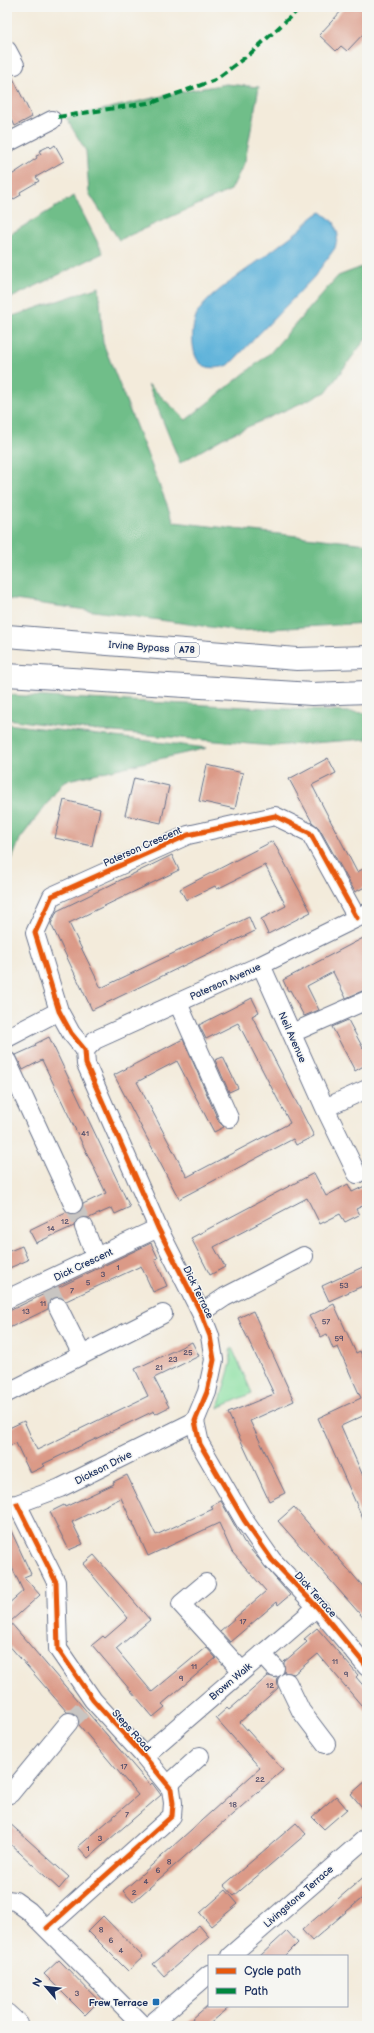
<svg xmlns="http://www.w3.org/2000/svg" width="374" height="2033" viewBox="0 0 374 2033" font-family="'Balsamiq Sans',sans-serif">
<rect width="100%" height="100%" fill="#f6f6f2"/>
<filter id="ink" filterUnits="userSpaceOnUse"><feTurbulence type="fractalNoise" baseFrequency=".025" numOctaves="2"/><feDisplacementMap in="SourceGraphic" scale="8" xChannelSelector="R" yChannelSelector="G"/><feConvolveMatrix kernelMatrix="1 2 1 2 8 2 1 2 1" color-interpolation-filters="sRGB"/></filter>
<filter id="wash" filterUnits="userSpaceOnUse"><feTurbulence type="fractalNoise" baseFrequency=".012" numOctaves="4" result="noise"/><feDisplacementMap in="SourceGraphic" scale="16" xChannelSelector="R" yChannelSelector="G"/><feGaussianBlur stdDeviation="0.9" result="paint"/><feColorMatrix in="noise" values="0 0 0 0 0 0 0 0 0 0 0 0 0 0 0 0 0 1.4 0 .05"/><feComposite in="paint" operator="in"/></filter>
<g filter="url(#wash)">
<rect width="100%" height="100%" fill="#f3ebdb"/>
<path fill="#8be0a3" stroke="#538880" d="M232,1348L252,1393L218,1408L231,1363L230,1349Z"/>
<path fill="#70be89" stroke="#467674" d="M226,84L259,87L245,161L231,190L119,240L89,193L86,151L66,118L175,93Z
M74,196L103,253L7,300V236Z
M367,265V337L326,392L223,438L180,463L148,384L186,420L270,353L338,276Z
M99,287L103,343L174,522L367,544V623L239,631L7,599V318Z
M7,695L367,713V739L272,746L80,729L7,719Z
M7,724L207,748L64,781L20,839L7,872Z"/>
<path fill="#5eb3da" stroke="#3c719c" d="M321,212L334,222L338,235L335,248L314,277L229,365C221,368 207,370 200,363C190,354 191,323 198,312C209,296 225,286 239,275C259,261 278,246 298,231C306,225 311,216 321,212Z"/>
<g id="blocks">
<path fill="#db9a87" d="M345,7H367V30L347,51L341,46L336,51L319,35Z
M7,71L11,74L32,117L15,126L7,109Z
M55,145L64,161L36,177L39,181L20,192L21,195L7,203V171L10,176L37,158L36,156L41,154L39,151L49,146L51,148Z
M328,758L336,773L312,785L357,872L367,867V886L355,892L319,828L312,822L289,779Z
M207,765L243,773L235,809L199,801Z
M134,778L169,786L161,823L125,815Z
M64,800L100,809L92,846L55,838Z
M273,841L311,912L268,934L261,919L286,906L265,865L217,889L215,886L186,900L180,889Z
M172,855L179,870L69,923L101,988L249,917L255,931L92,1010L51,924L57,911Z
M367,936V989L346,998L333,972L307,986L319,1010L304,1016L290,990L288,991L283,980Z
M252,998L259,1012L252,1016L314,1136L296,1145L293,1139L179,1199L114,1075L183,1039L219,1122L224,1127L214,1132L177,1061L137,1082L187,1177L290,1123L238,1023L206,1039L199,1025Z
M348,1020L363,1048L367,1046V1064L355,1071L332,1027Z
M49,1037L130,1207L115,1214L112,1208L89,1218L81,1217L76,1220L74,1226L36,1243L29,1230L66,1212L72,1214L78,1213L82,1210L83,1204L106,1193L42,1060L23,1070L16,1055L36,1046L35,1044Z
M223,1057L238,1088L229,1092L215,1060Z
M314,1173L326,1196L348,1184L352,1192L367,1185V1204L356,1209L359,1215L345,1222L340,1214L320,1224L307,1198L214,1247L225,1267L210,1275L191,1238Z
M151,1243L158,1258L155,1259L167,1286L153,1292L141,1266L66,1301L59,1297H54L49,1302L48,1309L7,1329V1312Z
M22,1246L28,1260L7,1269V1252Z
M367,1265V1284L329,1301L322,1286Z
M334,1304L356,1353L360,1351L367,1367V1414L341,1426L367,1485V1528L318,1418L361,1398L338,1347L333,1349L327,1334L321,1337L309,1316Z
M253,1311L294,1401L250,1421L285,1493L269,1501L228,1413L274,1394L238,1318Z
M192,1342L199,1356L154,1378L169,1407L155,1414L154,1411L43,1464L45,1466L30,1473L16,1443L7,1447V1429L24,1421L37,1450L148,1396L135,1369Z
M127,1475L156,1535L213,1509L211,1506L221,1501L244,1542L290,1595L278,1605L277,1602L230,1642L220,1631L266,1591L232,1552L219,1523L148,1556L133,1523L134,1522H132L121,1498L72,1522L83,1544L69,1550L50,1512L64,1505L65,1507L114,1484L113,1482Z
M294,1507L367,1591V1622L278,1521Z
M7,1522L31,1574L24,1577L40,1595L10,1622L150,1785L152,1783L161,1795L88,1858L78,1847L138,1795L79,1725V1719L76,1714L67,1712L7,1643V1605L23,1591L7,1557Z
M94,1555L150,1620L116,1649L152,1692L206,1647L216,1658L162,1704L165,1707L153,1717L92,1645L103,1636L105,1638L128,1618L83,1564Z
M317,1628L358,1675L356,1677L367,1690V1712L318,1654L294,1674L284,1672V1662L307,1642L304,1639Z
M268,1676L278,1678V1688L240,1722L283,1770L133,1902L123,1891L260,1768L216,1718L227,1708L229,1710Z
M367,1780V1813L351,1794Z
M336,1796L347,1809L324,1829L312,1817Z
M7,1821L69,1877L59,1889L7,1841Z
M296,1823L306,1834L234,1896L224,1885Z
M367,1874V1894L312,1941L302,1930Z
M226,1890L238,1904L211,1926L200,1913Z
M103,1916L143,1957L128,1971L88,1931Z
M199,1925L209,1937L164,1976L153,1964Z
M287,1931L298,1943L285,1956H260Z
M59,1960L99,2001L85,2015L44,1974Z
M207,2006H231L207,2026H184Z"/>
</g>
</g>
<g filter="url(#ink)">
<use href="#blocks" fill-opacity="0" stroke="#67718a" stroke-width="1"/>
<g fill="none" stroke-linecap="round" stroke-linejoin="round">
<path stroke="#c8c5c2" stroke-width="18" stroke-dasharray="18 9" stroke-linecap="butt" d="M73,1204L84,1227
M49,1288L58,1307
M69,1722L86,1706"/>
<g stroke="#67718a" stroke-width="20">
<path id="minor" d="M7,50L15,65
M7,143L52,120
M261,965L325,1108L357,1174
M178,1003L229,1118
M292,1033L367,1000
M7,1038L59,1011
M85,1050L86,1064L158,1228L201,1313L210,1336L214,1360L207,1392L195,1421L200,1444L244,1520L272,1560L317,1607L367,1667
M85,1050L71,1033L59,1011L35,933L52,896L188,835L275,816L310,833L357,918
M85,1050L95,1040L261,965L367,913
M7,1061L73,1204
M325,1108L367,1089
M84,1227L96,1258
M7,1299L158,1228
M58,1307L82,1355
M201,1313L225,1297L304,1256
M7,1393L163,1314
M17,1504L56,1582L58,1649L93,1700L144,1756L171,1789L173,1803L172,1816L47,1928
M7,1505L17,1504L60,1488L195,1421
M206,1583L181,1604L242,1671
M262,1654L275,1668
M287,1682L301,1711L326,1744
M144,1756L317,1607
M168,1785L200,1756
M10,1794L69,1722
M7,1900L15,1901L29,1911L143,2026
M230,1956L367,1837
M7,2013L19,2024L18,2026
M149,2026L209,1974"/>
</g>
<g stroke="#67718a" stroke-width="24">
<path id="highway" d="M7,636L297,659L367,657
M7,675L312,694L367,692"/>
</g>
<use href="#minor" stroke="#fff" stroke-width="18"/>
<use href="#highway" stroke="#fff" stroke-width="22"/>
<path stroke="#00873e" stroke-width="4" stroke-dasharray="8 4" stroke-linecap="butt" d="M58,117L154,102L215,80L251,53L301,7"/>
<g stroke="#f6f6f2" stroke-width="8">
<path id="cycleway" d="M357,918L310,833L275,816L188,835L52,896L35,933L59,1011L71,1033L85,1050L86,1064L158,1228L201,1313L210,1336L214,1360L207,1392L195,1421L200,1444L244,1520L272,1560L317,1607L367,1667
M17,1504L56,1582L58,1649L93,1700L144,1756L171,1789L173,1803L172,1816L47,1928"/>
</g>
<use href="#cycleway" stroke="#e8590c" stroke-width="5"/>
</g>
</g>
<rect fill="#1f6fb2" stroke="#f6f6f2" stroke-width="1.5" x="152" y="1998" width="8" height="8" rx="2"/>
<g text-anchor="middle" stroke-width="3" stroke-linejoin="round" paint-order="stroke">
<g font-size="8" fill="#4b4a68">
<text x="85" y="1136">41</text>
<text x="65" y="1224">12</text>
<text x="51" y="1231">14</text>
<text x="118" y="1270">1</text>
<text x="103" y="1277">3</text>
<text x="88" y="1285">5</text>
<text x="344" y="1288">53</text>
<text x="72" y="1293">7</text>
<text x="43" y="1306">11</text>
<text x="26" y="1314">13</text>
<text x="326" y="1324">57</text>
<text x="339" y="1341">59</text>
<text x="188" y="1355">25</text>
<text x="173" y="1362">23</text>
<text x="159" y="1370">21</text>
<text x="243" y="1624">17</text>
<text x="335" y="1664">11</text>
<text x="194" y="1669">11</text>
<text x="346" y="1677">9</text>
<text x="181" y="1681">9</text>
<text x="270" y="1688">12</text>
<text x="124" y="1769">17</text>
<text x="260" y="1782">22</text>
<text x="233" y="1807">18</text>
<text x="127" y="1817">7</text>
<text x="100" y="1841">3</text>
<text x="88" y="1851">1</text>
<text x="169" y="1864">8</text>
<text x="158" y="1873">6</text>
<text x="146" y="1884">4</text>
<text x="134" y="1895">2</text>
<text x="101" y="1932">8</text>
<text x="111" y="1943">6</text>
<text x="121" y="1953">4</text>
<text x="77" y="1996">3</text>
</g>
<rect fill="#f6f6f2" stroke="#5d6b8a" stroke-width="1" x="175" y="643" width="24" height="14" rx="3"/>
<g font-size="9" font-weight="bold" fill="#1b2f5e">
<text x="187" y="653">A78</text>
</g>
<g font-size="10" fill="#1b2f5e" stroke="#f6f6f2">
<text transform="translate(139 646) rotate(4)" y="4">Irvine Bypass</text>
<text transform="translate(142 846) rotate(-24)" y="4">Paterson Crescent</text>
<text transform="translate(225 981) rotate(-24)" y="4">Paterson Avenue</text>
<text transform="translate(293 1037) rotate(66)" y="4">Neil Avenue</text>
<text transform="translate(83 1264) rotate(-25)" y="4">Dick Crescent</text>
<text transform="translate(199 1292) rotate(64)" y="4">Dick Terrace</text>
<text transform="translate(103 1467) rotate(-27)" y="4">Dickson Drive</text>
<text transform="translate(316 1594) rotate(48)" y="4">Dick Terrace</text>
<text transform="translate(230 1681) rotate(-40)" y="4">Brown Walk</text>
<text transform="translate(132 1730) rotate(48)" y="4">Steps Road</text>
<text transform="translate(298 1896) rotate(-41)" y="4">Livingstone Terrace</text>
</g>
<g font-size="10" font-weight="bold" fill="#1b2f5e" stroke="#f6f6f2" text-anchor="end">
<text x="148" y="2006">Frew Terrace</text>
</g>
</g>
<rect width="374" height="2033" fill="none" stroke="#f6f6f2" stroke-width="24"/>
<rect x="208" y="1955" width="140" height="52" fill="#f6f6f2" stroke="#9ea6b7"/>
<rect x="216" y="1968" width="20" height="6" fill="#e8590c" stroke="#9ea6b7"/>
<text x="244" y="1975" font-size="12" fill="#1b2f5e">Cycle path</text>
<rect x="216" y="1988" width="20" height="6" fill="#00873e" stroke="#9ea6b7"/>
<text x="244" y="1995" font-size="12" fill="#1b2f5e">Path</text>
<g transform="translate(46 1987) rotate(298)" stroke="#f6f6f2" stroke-width="3" paint-order="stroke">
<path d="M0-3L7 15L0 10L-7 15Z" fill="#1b2f5e"/>
<text y="-6" font-size="11" font-weight="bold" text-anchor="middle" fill="#1b2f5e">N</text>
</g>
</svg>
